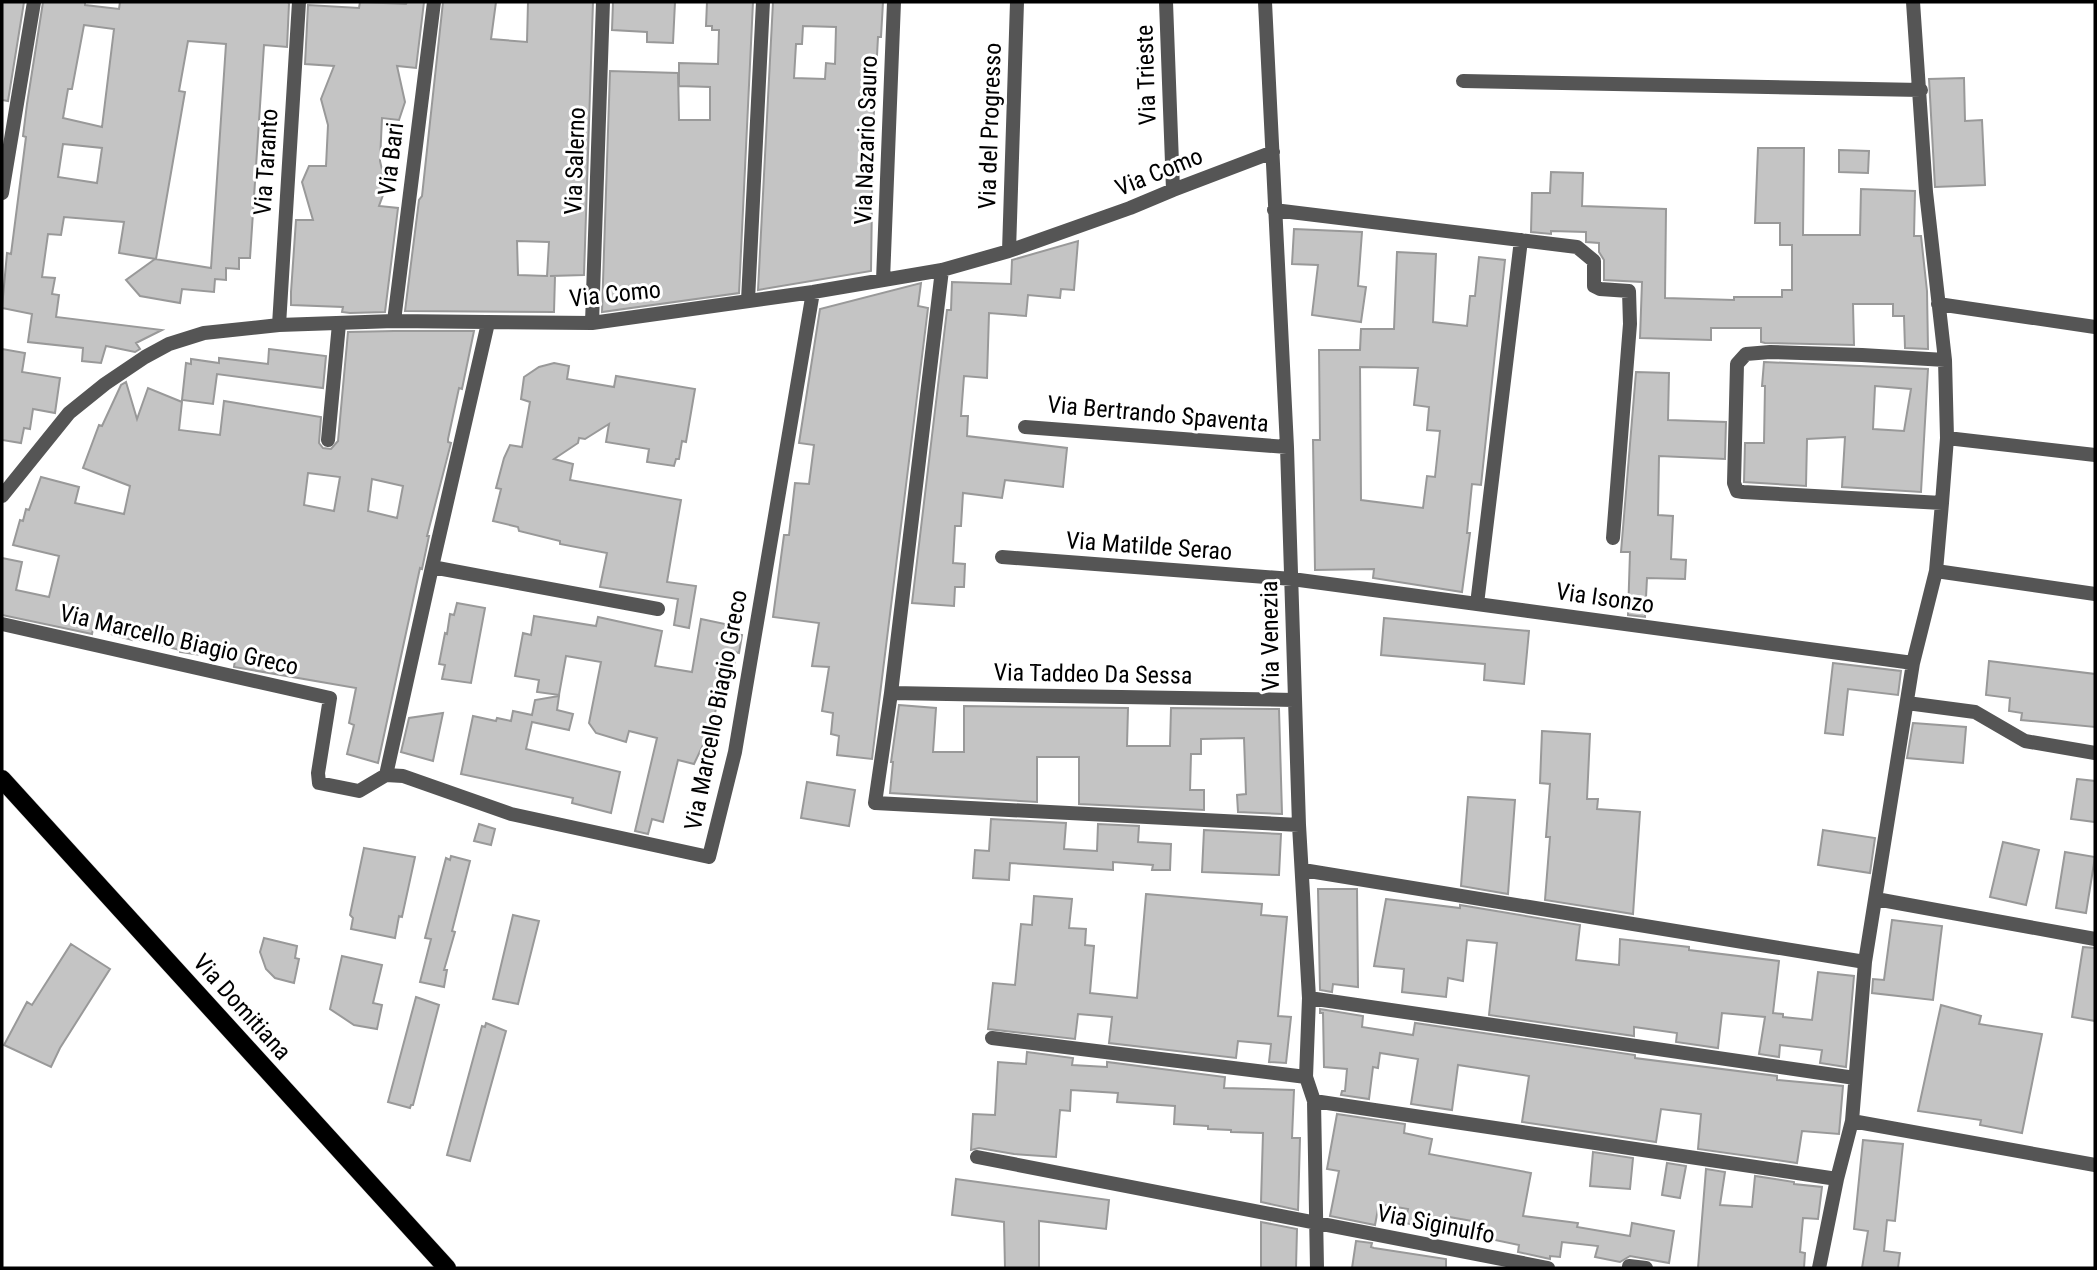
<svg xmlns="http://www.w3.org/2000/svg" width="2097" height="1270" viewBox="0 0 2097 1270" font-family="'Roboto Condensed',sans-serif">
<rect width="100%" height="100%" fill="#fff"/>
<path fill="#c4c4c4" stroke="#999" stroke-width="2" fill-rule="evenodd" d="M2,2H24L8,101L2,100Z
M43,2H85V5L119,9L120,2H288L289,4L287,47L264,45L250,258H239V269L226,268V280L215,279L214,292L182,289L180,303L140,296L126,280L155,259L211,268L226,44L188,41L179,91L185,92L156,259L119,253L124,222L64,217L61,235L48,234L42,277L55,278L52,294L59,295L56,317L162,330L136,343L140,349L135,352L106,346L101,363L82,361L83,348L28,342L32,314L2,308L7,253L11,254L26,137L23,136L27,104ZM84,25L114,29L102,127L63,118L68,89H72ZM63,144L102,148L97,183L58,177Z
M360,2L406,4L407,2H424L416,68L397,66L405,102L399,120L382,118L380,161L386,187L379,206L398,208L385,312L350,313L342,312L343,307L291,305V292L296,220H313L302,182L309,166H326L328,125L321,99L334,66L305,64L308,5L359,8Z
M443,2H496L491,39L527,42L528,2H593L584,275L550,276H555L554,312L405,311L419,200L422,196ZM517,241L549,242L547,276L518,275Z
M613,2H675L673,43L647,42V32L612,30Z
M707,2H753L739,293L602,312L610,71L678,73L679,120H710V87L679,86V63L718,64L719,30H712V26H706Z
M773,2H883L881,37H878L873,129L871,271L758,290ZM803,26L836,27L835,64L826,63L825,79L794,78L796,44H802Z
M1964,78L1965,121L1982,120L1985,185L1935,187L1929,79Z
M1758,148H1804L1803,235H1860L1861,189L1915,191L1914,236H1921L1927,291L1928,349L1905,348L1904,316H1893V304H1853L1854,345L1765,343L1761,342V328H1711V340L1640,338L1642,282L1604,280V260L1599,252V243L1586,242V232L1551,231V234L1531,232L1532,193H1550L1551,172L1583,173L1582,206L1666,209L1665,298L1734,300V297H1782V290H1792V245H1780V223H1755Z
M1839,150L1869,151L1868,173L1839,172Z
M1294,229L1362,232L1358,286L1366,287L1361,322L1312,315L1318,265L1292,264Z
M1078,241L1074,290L1061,289L1060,298L1028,295L1026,316L989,313L987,378L964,376L961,416H968L967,436L1067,448L1063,487L1005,480L1002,498L963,493L961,526H955L953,563L965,564L964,587H955L954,606L912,603L947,310H951L952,282L1011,284L1012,260Z
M1397,252L1436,254L1433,322L1467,326L1470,296H1475L1479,257L1505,260L1481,485L1472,484L1467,533H1470L1462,592L1373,578L1374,569L1315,570L1313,440H1320L1319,350H1360L1361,329H1394ZM1360,367L1418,368L1414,405L1429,407L1427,430L1440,431L1435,477L1427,476L1423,508L1361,500Z
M921,283L918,306L928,308L872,759L837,755L839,736L831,734L833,713L822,711L829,667L812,666L819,623L773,617L784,535H789L795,483L809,484L814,445L799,443L820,309Z
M394,331H474L462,389L459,388L448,439V442L451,443L427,536H429L422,569L420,568L378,763L347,754L354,725L349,723L356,688L246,669L234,667L235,660L180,652V650L132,638V640L93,629L92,634L2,615V558L22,562L16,590L49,597L59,556L13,545L20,520L23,521L26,509L29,510L41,477L79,487L75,503L124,514L130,486L83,468L99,425L102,426L121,385L126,382L137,419L148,388L182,402L179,430L220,435L224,401L321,417L319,443L323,448L331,449L338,441L348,332ZM308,473L340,477L334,511L304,505ZM372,479L403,486L397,518L368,511Z
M2,349L25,353L22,372L60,378L55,413L33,409L30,429L24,428L21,443L2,440Z
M269,349L326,356L323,388L217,374L213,404L182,400L186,363L191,364V359L219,363V358L268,364Z
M1764,362L1928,369L1921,492L1842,487L1845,437L1807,439L1806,486L1744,482L1745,443H1764L1765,386H1762ZM1875,386L1911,389L1904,431L1873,429Z
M554,363L569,366L567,379L614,387L616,376L695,389L686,442L682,441L679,459H676L674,466L647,462L649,449L606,442L609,424L585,439L579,438L578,443L554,459L573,464L570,480L681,500L667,582L696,586L689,628L674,625L678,599L600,587L607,553L560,544V541L519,531L518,527L493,521L501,489L496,488L504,458L510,445L522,447L530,402L521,399L524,377L539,367Z
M1636,372L1669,373L1668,420L1726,422L1725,459L1659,456L1658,515L1673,516L1671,559L1686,560L1685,579L1647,578L1645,617L1628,615L1630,552H1621Z
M457,603L485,608L471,683L442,679L445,665L439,664L445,633L447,634L450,614L454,615Z
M534,616L596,626L598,617L662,631L655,666L692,672L701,619L725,624V632L742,635L739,653L735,652L734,671L729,670L728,679L722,677L713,724L694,764L678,760L663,822L652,819L648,834L635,831L657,738L629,731L626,742L596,733L589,723L601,662L566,656L559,695L537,692L539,680L515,676L523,633L531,635Z
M1384,618L1529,631L1524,684L1484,680L1485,664L1381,655Z
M1989,661L2095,674V727L2021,720L2022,713L2009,711L2010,698L1986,695Z
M1833,663L1901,671L1898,695L1848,689L1843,735L1825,733Z
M559,696L557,710L573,714L569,730L532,722L526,749L620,772L611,813L572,803L573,798L461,774L473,716L496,721L497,718L511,721L513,711L532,715L535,700Z
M899,705L936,708L933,752H964V706L1128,708L1127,746H1170L1171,708L1279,709L1282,814L1238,812L1237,795L1246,794L1244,738L1201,739V754H1191L1190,790H1204V810L1079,804V757H1037V802L890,793L893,762H891Z
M443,713L433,761L401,752L409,718Z
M1913,723L1966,727L1963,763L1907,758Z
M1542,731L1590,734L1587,799H1598L1597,809L1640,812L1633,914L1545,900L1550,837H1546L1550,784L1540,783Z
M2077,779L2095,781V822L2071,819Z
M807,782L855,790L849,826L801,818Z
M1468,797L1515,800L1508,894L1461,886Z
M991,819L1066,823L1064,849L1097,851L1098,824L1139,826L1138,842L1171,844L1170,870H1152L1153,865L1113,862V870L1010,863L1009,880L973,878L975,850L989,851Z
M479,824L495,829L491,845L474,841Z
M1204,830L1281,834L1279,875L1202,872Z
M1823,830L1875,838L1870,873L1818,865Z
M2003,842L2039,850L2026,905L1990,897Z
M364,848L415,857L402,917L399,916L395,938L351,929L353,918L350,915Z
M2065,852L2095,857L2086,913L2056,908Z
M451,856L470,861L452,931L455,932L444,970H447L444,987L420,982L431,939L425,938L446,858L450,860Z
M1318,889H1357L1358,987L1333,984L1332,992L1320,990Z
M1146,894L1262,904L1261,915L1287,917L1278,1016L1291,1017L1286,1063L1269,1062L1271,1044L1238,1041L1236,1058L1109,1043L1112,1017L1078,1014L1075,1039L988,1029L993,983L1015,985L1021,924L1032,925L1034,896L1072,899L1069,928L1086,929L1085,945L1094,946L1090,993L1137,998Z
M1386,899L1460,908V905L1580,925L1576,960L1619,965L1620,939L1689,947V950L1779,961L1773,1013L1783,1014V1017L1812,1020L1818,972L1854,976L1846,1067L1820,1063L1822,1050L1780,1045L1779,1057L1759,1054L1765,1017L1722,1013L1718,1048L1676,1042L1677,1033L1634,1027V1036L1489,1015L1497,943L1467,940L1463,981L1448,978L1446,997L1402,992L1404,969L1374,966Z
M513,915L539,921L518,1004L493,999Z
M1892,920L1942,926L1933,1000L1872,993L1873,979L1884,980Z
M264,938L297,946L295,958L299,959L294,983L275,978L266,969L260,952Z
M71,944L110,969L60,1048L51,1067L4,1045L27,1002L32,1005Z
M2083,947L2095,948V1021L2072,1017Z
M342,956L382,965L373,1003L382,1005L377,1029L354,1025L330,1009Z
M416,997L439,1005L413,1105H411L410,1108L388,1102Z
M1941,1005L1981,1016L1979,1024L2042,1034L2022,1133L1980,1125L1981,1120L1918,1111Z
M1320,1009L1363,1016L1362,1027L1413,1035L1415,1023L1635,1055V1058L1777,1076V1080L1843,1086L1839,1134L1802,1131L1797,1163L1698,1149L1701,1114L1661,1109L1656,1142L1522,1122L1529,1076L1458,1065L1452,1110L1411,1104L1418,1059L1380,1053L1378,1068L1373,1067L1369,1099L1341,1095L1342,1091H1345L1347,1069L1324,1067L1323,1013H1320Z
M486,1023L506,1031L470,1161L447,1155L482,1026L485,1027Z
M1027,1052L1073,1058L1072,1065L1107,1067V1062L1225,1077L1224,1088L1294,1090L1292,1138H1300L1298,1210L1261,1202L1263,1133L1231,1132V1130L1208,1129V1126L1174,1124L1175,1106L1117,1102L1118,1093L1071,1090L1070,1111L1060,1110L1056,1157L1014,1154L979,1148L971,1150L973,1114L995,1115L998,1062L1026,1064Z
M1337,1114L1405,1124L1404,1133L1432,1139L1429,1154L1531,1173L1523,1216L1578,1223L1577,1227L1630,1236L1632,1223L1674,1231L1669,1263L1630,1256L1620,1262L1595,1257L1598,1246L1562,1242L1560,1257L1550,1256V1259L1518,1252L1519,1245L1476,1236L1478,1222L1449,1217L1446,1231L1405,1223L1408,1209L1379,1204L1375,1225L1330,1216L1339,1171L1327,1169Z
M1863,1140L1903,1144L1895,1221L1887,1220L1884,1251L1900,1253L1898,1268H1862L1868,1231L1854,1229Z
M1593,1152L1633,1158L1630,1189L1590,1186Z
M1667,1163L1686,1166L1680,1198L1662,1195Z
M1706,1169L1725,1172L1720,1205L1752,1207L1755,1176L1794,1182V1184L1822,1187L1818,1219L1803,1218L1800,1252L1805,1253L1804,1268H1698Z
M956,1179L1109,1200L1106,1229L1039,1221V1268H1005L1004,1222L952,1215Z
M1261,1222L1297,1229L1296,1268H1261Z
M1356,1241L1372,1243L1371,1247L1374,1248L1446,1259V1268H1352Z"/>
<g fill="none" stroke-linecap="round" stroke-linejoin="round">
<g stroke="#dbdbdb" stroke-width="19">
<path id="primary" d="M2,779L447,1268"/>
</g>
<path stroke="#555" stroke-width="14" d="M1166,2L1173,190
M1265,2L1287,447L1299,825L1309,998L1306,1077L1314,1101L1317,1268
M1463,81L1921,90
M2,193L34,2
M1274,210L1577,247L1594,261V286L1600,289L1629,291L1630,324L1613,538
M1009,251L1017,2
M942,270L891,693L875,803L1299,825
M883,280L894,2
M748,300L763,2
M1938,304L2095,327
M394,321L434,2
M488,323L432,567L658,609
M592,323L603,2
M279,325L299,2
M1025,427L1287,447
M1947,438L2095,455
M328,440L339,324
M2,496L69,413L105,384L145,357L169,344L204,333L279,325L394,321L592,323L813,292L942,270L1009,251L1130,208L1173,190L1273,152
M1942,503L1743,492L1737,491L1734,483L1737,364L1746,354L1770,352L1862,355L1945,360
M1002,557L1292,579L1913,663
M1936,571L2095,594
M1477,604L1521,240
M2,624L330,698L318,773L319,783L359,791L386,775L403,776L511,814L709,857L735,752L813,292
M891,693L1294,700
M1907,703L1975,712L2025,741L2095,753
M386,775L432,567
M1303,870L1865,962
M1876,899L2095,939
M1309,998L1855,1078
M992,1038L1306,1077
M1314,1101L1837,1179
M1852,1121L2095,1165
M977,1157L1548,1268
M1629,1268V1266L1646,1268
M1819,1268L1837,1179L1852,1121L1865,962L1913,663L1936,571L1942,503L1947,438L1945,360L1926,192L1913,2"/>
<use href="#primary" stroke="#000" stroke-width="18"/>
</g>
<g text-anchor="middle" stroke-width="6" stroke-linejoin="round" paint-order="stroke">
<g font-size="24" fill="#000" stroke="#fff">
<text transform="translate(1146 75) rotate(-92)" y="8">Via Trieste</text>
<text transform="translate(990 126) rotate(-88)" y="8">Via del Progresso</text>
<text transform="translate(866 140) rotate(-88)" y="8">Via Nazario Sauro</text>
<text transform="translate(391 159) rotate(-83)" y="8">Via Bari</text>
<text transform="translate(575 161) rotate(-88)" y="8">Via Salerno</text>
<text transform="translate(266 162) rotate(-86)" y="8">Via Taranto</text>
<text transform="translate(1159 172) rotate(-22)" y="8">Via Como</text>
<text transform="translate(615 294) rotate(-6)" y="8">Via Como</text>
<text transform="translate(1158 414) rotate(5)" y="8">Via Bertrando Spaventa</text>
<text transform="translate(1149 546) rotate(4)" y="8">Via Matilde Serao</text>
<text transform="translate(1605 598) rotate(8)" y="8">Via Isonzo</text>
<text transform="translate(1270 636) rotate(-91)" y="8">Via Venezia</text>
<text transform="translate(179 640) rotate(13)" y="8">Via Marcello Biagio Greco</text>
<text transform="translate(1093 674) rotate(1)" y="8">Via Taddeo Da Sessa</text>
<text transform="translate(716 710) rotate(-79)" y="8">Via Marcello Biagio Greco</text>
<text transform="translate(242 1007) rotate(48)" y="8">Via Domitiana</text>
<text transform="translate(1436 1224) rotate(11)" y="8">Via Siginulfo</text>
</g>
</g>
<rect width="2097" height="1270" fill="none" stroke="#000000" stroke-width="7"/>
</svg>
